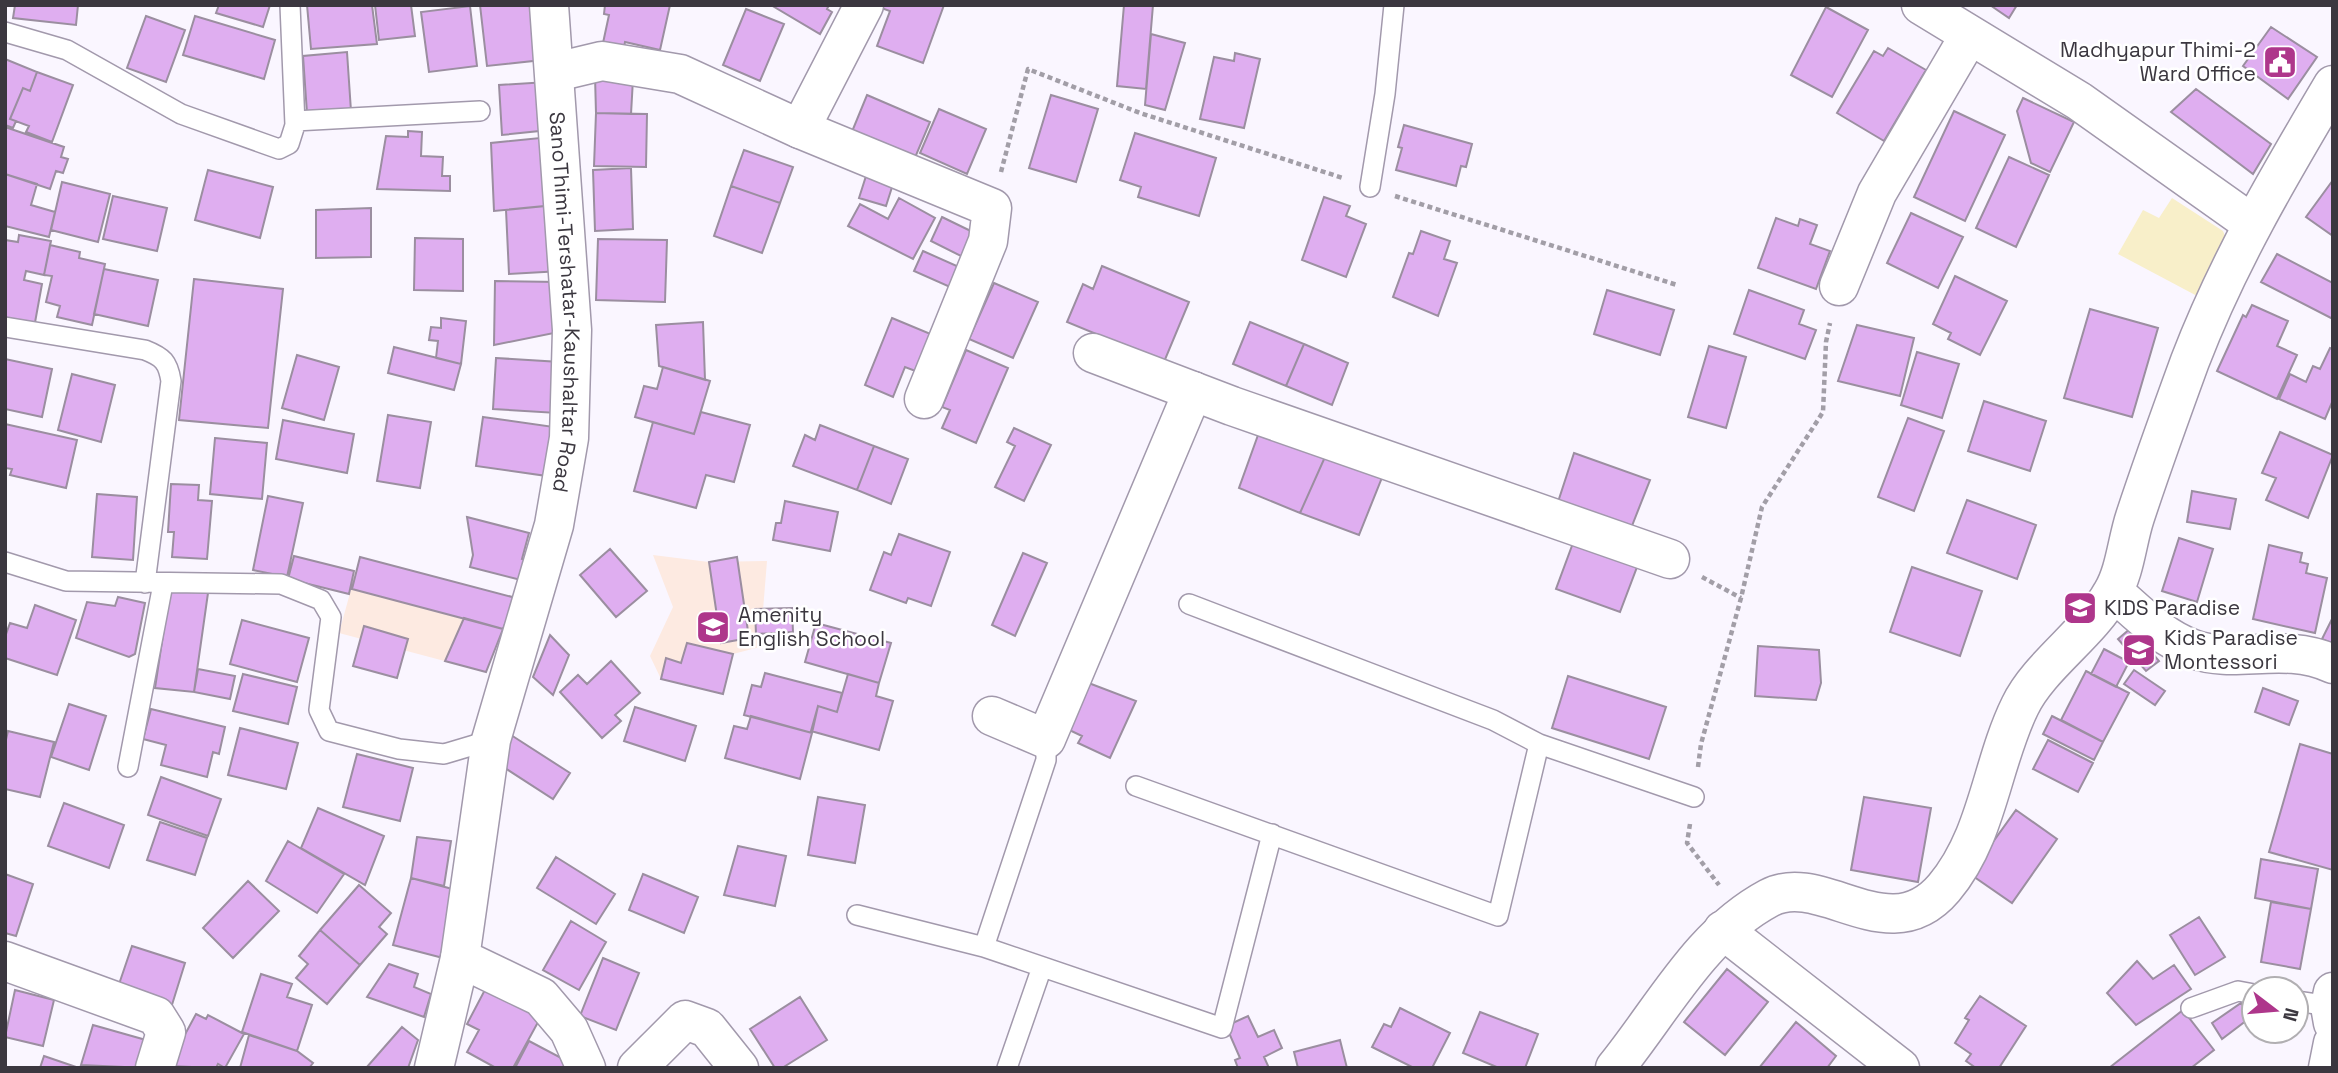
<svg xmlns="http://www.w3.org/2000/svg" width="2338" height="1073" viewBox="0 0 2338 1073" font-family="'Space Grotesk',sans-serif">
<rect width="100%" height="100%" fill="#faf6ff"/>
<path fill="#fdeae1" d="M653,555L709,562L767,561L760,647L733,654L723,694L661,679L650,656L673,607Z
M360,557L516,598L486,672L339,633Z"/>
<path fill="#f8efc9" d="M2172,198L2223,231L2228,243L2199,297L2118,254L2143,210L2159,218Z"/>
<path fill="#dfaef0" stroke="#9b8ea0" stroke-width="2" d="M15,5H78L76,25L13,18Z
M219,5H270L263,27L216,13Z
M307,5H372L377,44L311,49Z
M375,5H411L415,36L379,40Z
M480,5H536L542,60L487,66Z
M605,5H670L660,50L625,42L624,47L603,43L609,15L604,14Z
M771,5H829L827,9L832,12L820,34Z
M873,5H944L923,63L877,46L890,11Z
M1124,5H1153L1146,89L1117,86Z
M1990,5H2017L2009,18Z
M470,6L477,66L429,72L421,12Z
M1826,7L1868,30L1832,97L1791,75Z
M746,9L784,24L760,81L723,65Z
M146,16L185,30L166,82L127,68Z
M195,16L275,40L264,79L183,55Z
M2271,27L2317,57L2288,99L2243,66Z
M1151,34L1185,43L1165,110L1145,105Z
M1888,48L1926,70L1884,141L1837,113L1874,51L1883,56Z
M347,52L351,111L307,113L303,56Z
M1235,53L1260,59L1244,128L1200,119L1214,57L1234,61Z
M5,59L37,72L30,91L23,88L10,119L16,121L13,128L5,125Z
M37,72L73,85L52,142L26,132L29,126L10,119L23,88L30,91Z
M595,76L633,79L631,114L596,113Z
M547,82L549,130L502,135L499,85Z
M2196,89L2271,144L2253,174L2171,112Z
M867,95L930,122L914,160L851,134Z
M1051,95L1098,109L1076,182L1029,168Z
M2023,98L2074,122L2050,172L2031,163L2017,111Z
M939,109L986,129L967,174L920,153Z
M1954,111L2005,135L1965,221L1914,197Z
M596,113L647,114L646,167L594,166Z
M1404,125L1472,144L1466,167L1461,166L1456,186L1396,170L1402,148L1398,147Z
M5,127L64,147L61,157L68,159L63,173L56,171L50,189L5,174Z
M408,131L422,132L421,156L443,157L442,176H450V191L377,189L386,136L408,137Z
M1135,133L1216,158L1199,216L1138,197L1141,187L1120,180Z
M550,137L555,205L494,211L491,143Z
M744,150L793,167L780,203L731,186Z
M2009,157L2049,175L2016,247L1976,228Z
M631,168L633,229L595,231L593,170Z
M208,170L273,187L260,238L195,220Z
M5,174L37,184L31,205L55,212L49,237L5,226Z
M866,176L893,184L886,206L859,198Z
M2333,180V236L2306,217Z
M62,182L110,194L98,242L51,230Z
M731,186L780,203L762,253L714,236Z
M113,196L167,208L157,251L103,239Z
M1324,197L1350,206L1346,216L1366,224L1346,277L1302,260Z
M899,198L935,218L913,259L848,226L860,204L888,219Z
M555,205L561,271L509,274L506,210Z
M371,208V257L316,258V210Z
M1911,213L1963,237L1938,288L1887,263Z
M942,217L979,235L967,259L931,241Z
M1776,218L1798,226L1800,219L1817,225L1810,244L1830,251L1816,289L1758,268Z
M1421,231L1450,241L1444,259L1457,263L1438,316L1393,297L1409,253L1413,254Z
M19,235L51,241L44,275L26,271L24,280L42,284L34,328L5,322V240L18,242Z
M415,238L463,239V291L414,290Z
M598,239L667,240L665,302L596,300Z
M50,245L80,252L79,258L105,264L92,325L57,317L60,306L46,302L52,276L44,275Z
M923,251L968,271L959,291L914,271Z
M2277,254L2333,283V319L2261,282Z
M1102,266L1189,302L1164,362L1067,322L1083,284L1093,289Z
M104,269L158,280L148,326L94,314Z
M1955,276L2007,301L1980,355L1948,339L1951,333L1933,324Z
M194,279L283,289L268,428L179,420Z
M495,281L558,282L559,332L494,345Z
M994,283L1038,302L1013,358L969,339Z
M1607,290L1674,310L1660,355L1594,334Z
M1749,290L1804,310L1799,324L1816,330L1805,359L1734,334Z
M2252,305L2288,321L2277,346L2297,355L2277,399L2217,371L2243,315L2246,317Z
M2090,309L2158,328L2132,417L2064,398Z
M441,318L466,321L461,364L436,358L438,341L429,340L431,327L441,328Z
M892,318L933,335L918,372L905,367L893,397L865,385Z
M703,322L705,380L659,366L656,325Z
M1250,322L1304,344L1286,386L1233,364Z
M1857,325L1914,338L1900,396L1838,381Z
M1304,344L1348,363L1332,405L1286,386Z
M1709,346L1746,357L1726,428L1688,417Z
M394,347L461,364L454,390L388,373Z
M2330,348L2333,349V400L2325,419L2279,399L2290,374L2306,382L2313,366L2320,369Z
M966,350L1008,368L976,443L942,428L950,410L942,407Z
M1917,352L1959,364L1942,418L1901,405Z
M297,355L339,367L324,420L282,408Z
M496,358L560,362L557,413L493,409Z
M5,359L52,369L42,417L5,409Z
M663,367L710,381L694,434L635,417L644,386L657,389Z
M72,374L115,385L101,442L58,430Z
M1984,401L2046,421L2030,471L1968,451Z
M701,412L750,425L734,482L706,475L696,508L634,491L653,422L694,434Z
M388,415L431,422L420,488L377,481Z
M483,417L554,427L547,476L476,466Z
M1908,418L1944,431L1914,511L1878,497Z
M283,420L354,434L347,473L276,459Z
M5,424L77,440L66,488L10,475L12,469L5,468Z
M1262,424L1329,448L1300,513L1239,488Z
M820,425L874,446L857,490L793,466L805,435L815,440Z
M1014,428L1051,445L1024,501L995,487L1015,446L1007,442Z
M2280,432L2333,455L2308,518L2266,500L2276,478L2262,473Z
M215,438L267,443L262,499L210,494Z
M874,446L908,459L891,504L857,490Z
M1329,448L1385,470L1359,535L1300,513Z
M1574,453L1650,480L1628,536L1558,502Z
M171,484L199,485L198,500L212,501L207,559L172,557L174,532H168Z
M2192,491L2236,499L2230,529L2187,522Z
M97,494L137,497L133,560L92,557Z
M268,496L303,503L287,577L253,570Z
M1967,500L2036,525L2017,579L1947,553Z
M785,501L838,512L830,551L773,540L776,523H781Z
M467,517L529,533L522,559L530,560L525,581L470,567L473,555Z
M899,534L950,552L931,606L908,598L906,603L870,590L884,552L891,555Z
M2179,538L2213,549L2197,602L2162,591Z
M1573,543L1637,567L1620,612L1556,589Z
M2269,545L2302,553L2300,562L2308,564L2306,573L2327,578L2315,633L2253,619Z
M610,549L647,591L616,617L580,575Z
M1023,553L1047,563L1015,636L992,625Z
M294,556L354,571L349,594L288,579Z
M360,557L516,598L503,629L352,589Z
M737,557L749,638L721,643L709,562Z
M1912,567L1982,591L1960,656L1890,632Z
M170,588L208,593L194,692L155,688Z
M118,597L145,603L135,654L129,657L76,638L87,602L115,606Z
M35,605L76,620L57,675L5,658V637L10,623L27,628Z
M792,608L793,632L756,634L755,609Z
M2333,617V644L2322,639Z
M464,618L503,629L486,672L445,661Z
M242,620L309,638L297,682L230,664Z
M816,623L891,643L879,683L805,662Z
M364,626L408,639L397,678L353,666Z
M2131,628L2159,661L2146,671L2118,639Z
M550,635L569,655L553,695L533,677Z
M687,643L733,654L723,694L661,679L666,658L681,663Z
M1758,646L1819,650L1821,683L1816,700L1755,696Z
M2104,649L2129,662L2116,687L2091,674Z
M611,661L640,693L615,715L621,721L602,738L560,692L578,675L587,684Z
M198,669L235,676L230,699L194,692Z
M2134,670L2165,691L2155,705L2124,684Z
M2086,671L2129,693L2103,742L2061,720Z
M765,673L842,693L837,712L818,706L812,733L744,715L752,685L761,687Z
M243,674L297,687L288,724L233,711Z
M848,674L879,683L876,696L893,701L879,750L811,731L818,706L837,712Z
M1568,676L1666,707L1649,759L1552,728Z
M1086,682L1136,701L1110,758L1078,743L1082,736L1065,728Z
M2263,688L2298,701L2289,725L2255,712Z
M69,704L106,716L89,770L51,757Z
M635,707L696,726L685,761L624,741Z
M151,709L225,727L219,754L213,752L207,777L161,765L166,745L143,739Z
M751,716L812,733L800,779L725,758L734,726L747,729Z
M2052,716L2103,742L2094,760L2043,734Z
M240,728L298,743L286,789L228,775Z
M8,731L54,742L40,797L5,789V744Z
M511,735L570,773L553,799L494,761Z
M2048,740L2093,763L2078,792L2033,769Z
M2300,744L2333,754V870L2269,852Z
M357,754L413,768L400,821L343,807Z
M161,777L221,799L208,836L148,815Z
M818,797L865,805L855,863L808,855Z
M1864,797L1931,808L1918,882L1851,870Z
M64,803L124,825L109,868L48,846Z
M318,808L384,836L365,885L301,848Z
M2016,810L2057,839L2012,903L1970,874Z
M160,822L207,838L195,875L147,860Z
M417,837L451,841L444,886L411,878Z
M288,841L344,874L317,913L266,881Z
M738,846L786,856L775,906L724,895Z
M556,857L615,894L596,924L537,888Z
M2261,859L2318,869L2311,909L2255,898Z
M5,874L33,884L16,936L5,933Z
M643,874L698,897L684,933L629,910Z
M411,878L460,891L443,958L393,945Z
M248,881L279,911L233,958L203,928Z
M359,885L391,913L379,927L387,934L360,965L320,930Z
M2271,902L2311,909L2300,969L2261,962Z
M2199,917L2225,957L2195,975L2170,935Z
M571,921L606,942L579,990L543,970Z
M320,930L360,965L327,1004L296,978L308,964L299,956Z
M132,946L185,963L171,1008L117,990Z
M603,958L639,973L616,1030L580,1016Z
M2137,961L2153,979L2174,965L2191,989L2136,1025L2107,993Z
M389,964L418,974L414,987L431,994L424,1017L367,997Z
M1727,969L1768,1002L1725,1055L1684,1022Z
M261,974L292,984L287,997L312,1005L297,1051L242,1032Z
M488,984L543,1013L513,1068H496L467,1052L479,1030L467,1024Z
M15,990L54,1000L43,1046L5,1037Z
M1980,996L2026,1026L1999,1068H1976L1966,1061L1971,1054L1955,1043L1969,1020L1965,1018Z
M800,997L827,1040L782,1068H775L750,1029Z
M2241,1003L2251,1017L2222,1039L2212,1023Z
M1400,1008L1450,1033L1432,1068H1414L1372,1047L1384,1024L1391,1027Z
M2183,1010L2214,1050L2191,1068H2109Z
M1480,1012L1538,1034L1525,1068H1499L1463,1053Z
M196,1014L206,1019L208,1015L244,1034L225,1068L218,1064L216,1068L168,1066Z
M1248,1016L1258,1037L1274,1030L1282,1048L1264,1057L1269,1068H1238L1235,1060L1240,1058L1226,1026Z
M1796,1022L1836,1056L1827,1068H1759Z
M93,1025L153,1042L146,1068L81,1065Z
M402,1027L418,1040L408,1068H366Z
M249,1035L297,1051L313,1063L309,1068H240Z
M1340,1040L1347,1068H1298L1294,1052Z
M529,1041L567,1061L572,1068H515Z
M44,1056L79,1068H40Z"/>
<g fill="none" stroke-linecap="round" stroke-linejoin="round">
<g stroke="#a299ac" stroke-width="22">
<path id="lane" d="M5,32L67,50L181,114L279,149L289,144L295,125L290,5
M295,121L480,111
M1370,187L1385,94L1394,5
M5,327L145,350C163,357 168,362 171,381L145,583
M5,562L66,581L281,584L321,600L331,617L319,710L329,731L399,749L444,754L491,740
M1189,604L1493,720L1539,744
M128,767L163,584
M1136,786L1498,916L1539,744L1694,797
M857,915L984,947L1222,1028L1272,834
M984,947L1046,760V739
M2296,1001L2330,1006
M2191,1008L2238,991L2254,994
M1007,1068L1042,967"/>
</g>
<g stroke="#a299ac" stroke-width="41">
<g id="street">
<path id="s1" d="M549,5L572,330L569,438L554,525L491,740L460,958L541,997L569,1030L586,1068"/>
<path d="M1921,5L2079,101L2251,223"/>
<path d="M556,72L602,61L680,74L800,129L864,5"/>
<path d="M800,129L992,208L988,241L924,399"/>
<path d="M1839,286L1877,193L1969,36"/>
<path d="M1093,353L1232,406L1670,559"/>
<path d="M2114,592C2138,613 2162,638 2193,649C2237,665 2282,641 2333,664"/>
<path d="M992,716L1046,739L1193,391"/>
<path d="M1723,930L1900,1068"/>
<path d="M5,961L156,1016L166,1032L155,1068"/>
<path d="M2333,992L2330,1006L2333,1023"/>
<path d="M434,1068L460,958"/>
<path d="M637,1068L685,1020L707,1028L739,1068"/>
<path d="M1615,1068C1663,1009 1700,935 1769,898C1822,870 1889,953 1944,888C1988,836 1991,765 2020,706C2039,666 2090,633 2112,593C2125,572 2127,541 2135,517C2152,465 2171,413 2190,361C2228,262 2279,176 2333,85"/>
<path d="M2328,1068L2333,1043"/>
</g>
</g>
<path stroke="#a29ea7" stroke-width="4.5" stroke-dasharray="5 3.5" stroke-linecap="butt" d="M1001,172L1028,69L1140,113L1343,178
M1395,196L1677,285
M1702,577L1741,598
M1698,767L1701,744L1741,598L1762,507L1823,412L1826,342L1830,323
M1690,824L1687,843L1719,885"/>
<use href="#lane" stroke="#fff" stroke-width="19"/>
<use href="#street" stroke="#fff" stroke-width="38"/>
</g>
<defs>
<g id="civic-square" transform="scale(1.75)"><rect x="-9" y="-9" width="18" height="18" rx="4" fill="#ae368b" stroke="#fff"/><path d="M-.6-6.5H3V-4.5H.6V-3L4-1V1h2V6H-6V1h2V-1L-.6-3ZM-1.2 2.5V6h2.4V2.5Z" fill="#fff"/></g>
<g id="school-square" transform="scale(1.75)"><rect x="-9" y="-9" width="18" height="18" rx="4" fill="#ae368b" stroke="#fff"/><path d="M0-5L7-2L0 1L-7-2ZM-4 1L0 2.5L4 1V4Q0 6-4 4Z" fill="#fff"/></g>
</defs>
<g fill-rule="evenodd">
<use href="#civic-square" x="2280" y="62"/>
<use href="#school-square" x="2080" y="608"/>
<use href="#school-square" x="713" y="627"/>
<use href="#school-square" x="2139" y="650"/>
</g>
<g text-anchor="middle" stroke-width="5" stroke-linejoin="round" paint-order="stroke">
<g font-size="21" fill="#3b373f" stroke="#fff" text-anchor="start">
<text x="2256" y="57" text-anchor="end">Madhyapur Thimi-2<tspan x="2256" dy="24">Ward Office</tspan></text>
<text x="2104" y="615">KIDS Paradise</text>
<text x="738" y="622">Amenity<tspan x="738" dy="24">English School</tspan></text>
<text x="2164" y="645">Kids Paradise<tspan x="2164" dy="24">Montessori</tspan></text>
</g>
<g font-size="21" fill="#3b373f" stroke="#fff">
<text dy="7" stroke="none"><textPath href="#s1" startOffset="298">SanoThimi-Tershatar-Kaushaltar Road</textPath></text>
</g>
</g>
<rect width="2338" height="1073" fill="none" stroke="#3b373f" stroke-width="14"/>
<g transform="translate(2275 1010) rotate(106)"><circle r="33" fill="#ffffff" stroke="#b1afb2" stroke-width="2"/>
<path d="M0-5L12 26L0 18L-12 26Z" fill="#ae368b"/>
<text y="-10" font-size="19" font-weight="bold" text-anchor="middle" fill="#3b373f">N</text>
</g>
</svg>
